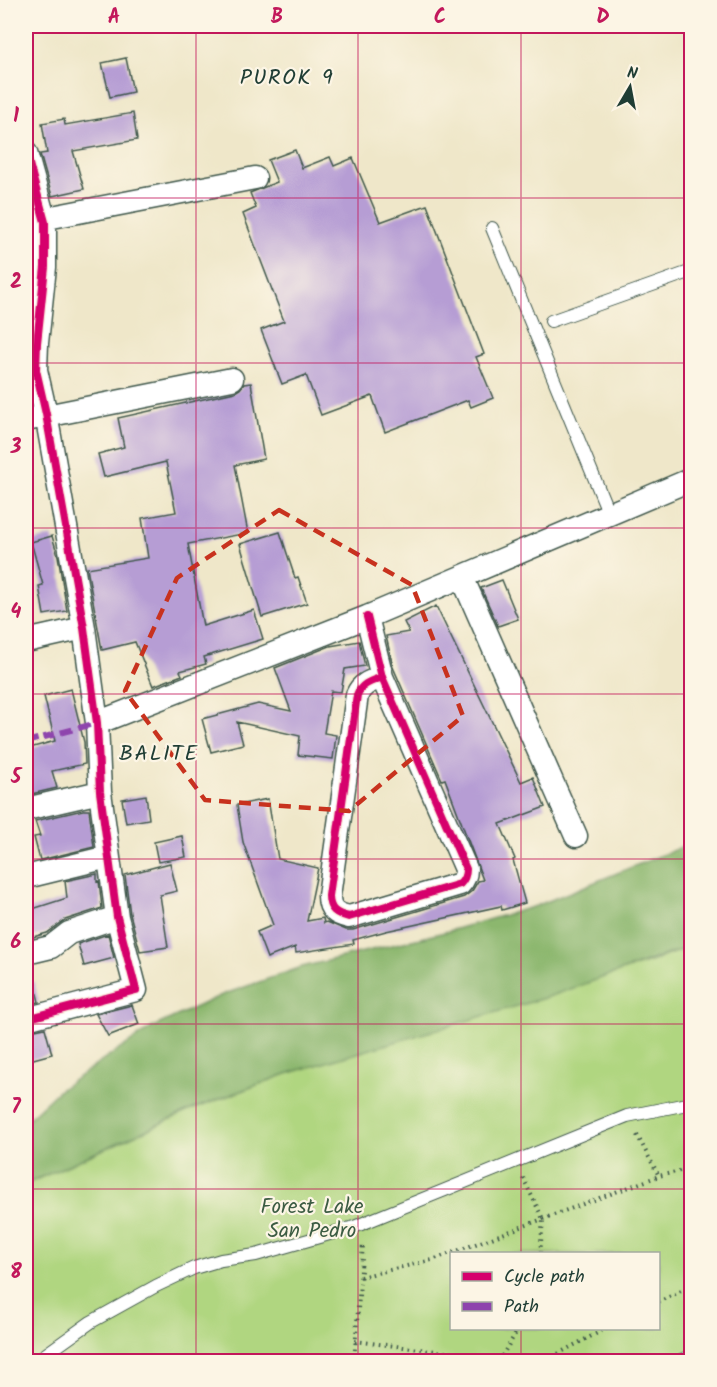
<svg xmlns="http://www.w3.org/2000/svg" width="717" height="1387" viewBox="0 0 717 1387" font-family="Kalam,sans-serif">
<rect width="100%" height="100%" fill="#fcf5e5"/>
<filter id="ink" filterUnits="userSpaceOnUse"><feTurbulence type="fractalNoise" baseFrequency=".0167" numOctaves="2"/><feDisplacementMap in="SourceGraphic" scale="12" xChannelSelector="R" yChannelSelector="G"/><feConvolveMatrix kernelMatrix="1 2 1 2 8 2 1 2 1" color-interpolation-filters="sRGB"/></filter>
<filter id="wash" filterUnits="userSpaceOnUse"><feTurbulence type="fractalNoise" baseFrequency=".008" numOctaves="4" result="noise"/><feDisplacementMap in="SourceGraphic" scale="24" xChannelSelector="R" yChannelSelector="G"/><feGaussianBlur stdDeviation="1.35" result="paint"/><feColorMatrix in="noise" values="0 0 0 0 0 0 0 0 0 0 0 0 0 0 0 0 0 1.4 0 .05"/><feComposite in="paint" operator="in"/></filter>
<g filter="url(#wash)">
<rect width="100%" height="100%" fill="#efe7c9"/>
<path fill="#b0d680" stroke="#688a5a" stroke-width="1.5" fill-rule="evenodd" d="M691,946V1361H26V1184L193,1109L286,1074L653,961ZM452,1254H658V1328H452Z"/>
<path fill="#8cb76e" stroke="#567a51" stroke-width="1.5" d="M691,843V946L551,996L286,1074L193,1109L26,1184V1121L59,1090L153,1027L222,995L302,967L449,931L536,906Z"/>
<g id="blocks">
<path fill="#b69dd4" d="M126,58L133,92L110,97L102,63Z
M133,113L137,140L73,151L84,189L52,196L40,154L47,153L42,123L64,119L65,125Z
M295,150L302,168L330,157L334,166L353,158L380,222L427,205L484,354L476,357L493,398L471,407L468,400L385,432L372,396L321,415L306,375L282,384L261,330L284,321L243,214L256,208L250,193L277,182L268,160Z
M251,383L264,459L235,465L248,533L188,544L203,626L254,610L263,639L204,657L206,664L180,671L182,675L153,686L135,642L102,650L87,568L148,558L142,518L176,512L166,462L104,477L98,454L124,447L118,418L235,392L240,389L244,384Z
M280,532L295,578L298,577L307,603L262,617L240,544Z
M52,536L58,556L67,611L44,615L39,586L43,585L31,542Z
M502,580L518,619L498,626L481,588Z
M436,606L521,782L533,777L545,807L500,824L515,859L513,860L525,903L502,910L501,906L386,931L353,940L354,944L296,953L295,947L267,958L257,932L273,925L243,842L237,805L268,799L278,859L318,868L307,921L323,918L324,923L327,922L346,930H353L464,897L472,891L478,881L483,880L445,779L442,780L393,667L386,636L409,632L404,622Z
M359,641L365,666L345,669L341,692L331,691L324,733L336,735L333,759L298,755L300,736L237,722L243,744L211,752L202,719L258,704L291,711L275,668L330,646Z
M71,689L84,742L85,764L52,771L57,788L27,795L26,749L55,741L44,696Z
M146,795L149,819L126,823L122,799Z
M83,810H89L94,847L40,860L34,837L40,836L35,821Z
M182,836L186,857L158,862L154,842Z
M170,863L177,891L160,895L168,947L140,951L130,914L125,875Z
M97,874V882L99,881L102,908L65,920L47,933L26,939V911L67,898L65,881Z
M108,934L114,958L84,966L78,944Z
M34,982L39,1002L26,1005V983Z
M132,1005L139,1024L108,1036L96,1014Z
M45,1028L52,1054L26,1061V1032Z"/>
</g>
</g>
<g filter="url(#ink)">
<use href="#blocks" fill-opacity="0" stroke="#3e564a" stroke-width="1.5"/>
<g fill="none" stroke-linecap="round" stroke-linejoin="round">
<g stroke="#3e564a" stroke-width="14">
<path id="service" d="M492,228L609,514
M551,321L692,271
M35,1362L91,1322L156,1286L194,1268L221,1260L256,1255L354,1227L627,1116L692,1103
M677,1362L692,1355"/>
</g>
<g stroke="#3e564a" stroke-width="25">
<path id="minor" d="M26,153L45,222V267L37,343L36,370L46,414L84,628L97,723L100,792L117,917L136,990L26,1019
M26,226L45,222L52,217L255,178
M26,420L232,379
M462,577L576,836
M367,617L382,677L466,869C466,875 465,879 460,884L349,917C336,914 329,910 329,896L357,695C362,683 372,681 382,677
M26,641L84,628
M97,723L367,617L692,479
M26,809L100,792
M26,877L108,857
M26,953L51,947L69,933L117,917"/>
</g>
<path stroke="#3e564a" stroke-width="4" stroke-dasharray="1.5 4.5" stroke-linecap="butt" d="M637,1135L659,1176
M523,1178L543,1219L540,1254
M360,1277L432,1260L659,1176L692,1168
M658,1302L692,1286
M355,1341L500,1359L519,1328
M354,1362L363,1244
M542,1362L607,1328"/>
<use href="#service" stroke="#fff" stroke-width="12"/>
<use href="#minor" stroke="#fff" stroke-width="22"/>
<path stroke="#8e44ad" stroke-width="6" stroke-dasharray="12 6" stroke-linecap="butt" d="M26,742L97,723"/>
<g stroke="#fcf5e5" stroke-width="11">
<path id="cycleway" d="M26,153L45,222V267L37,343L36,370L46,414L84,628L97,723L100,792L117,917L136,990L26,1019
M367,617L382,677L466,869C466,875 465,879 460,884L349,917C336,914 329,910 329,896L357,695C362,683 372,681 382,677"/>
</g>
<use href="#cycleway" stroke="#d6006c" stroke-width="8"/>
</g>
</g>
<path fill="none" stroke="#c8321e" stroke-width="4.5" stroke-dasharray="12 8" stroke-linejoin="round" d="M279,510L412,585L463,716L349,811L205,800L125,691L177,578Z"/>
<path fill="none" stroke="#c2185b" stroke-width="1.5" stroke-opacity="0.55" d="M196,26V1362M358,26V1362M521,26V1254M26,198H692M26,363H692M26,528H692M26,694H692M26,859H692M26,1024H692M26,1189H692M521,1328V1362"/>
<g text-anchor="middle" stroke-width="4.5" stroke-linejoin="round" paint-order="stroke">
<g font-size="21" fill="#3c5c43" stroke="#fcf5e5">
<text x="312" y="1213">Forest Lake<tspan x="312" dy="24">San Pedro</tspan></text>
</g>
<g font-size="22" letter-spacing="1.5" fill="#1f3d34" stroke="#fcf5e5">
<text x="287" y="84">PUROK 9</text>
<text x="159" y="760">BALITE</text>
</g>
</g>
<rect width="717" height="1387" fill="none" stroke="#fcf5e5" stroke-width="66"/>
<rect x="450" y="1252" width="210" height="78" fill="#fcf5e5" stroke="#a4ab9e" stroke-width="1.5"/>
<rect x="462" y="1272" width="30" height="9" fill="#d6006c" stroke="#a4ab9e" stroke-width="1.5"/>
<text x="504" y="1282" font-size="18" fill="#1f3d34">Cycle path</text>
<rect x="462" y="1302" width="30" height="9" fill="#8e44ad" stroke="#a4ab9e" stroke-width="1.5"/>
<text x="504" y="1312" font-size="18" fill="#1f3d34">Path</text>
<g transform="translate(630 87) rotate(10)" stroke="#fcf5e5" stroke-width="4.5" paint-order="stroke">
<path d="M0-4.5L10 22L0 15L-10 22Z" fill="#1f3d34"/>
<text y="-9" font-size="16" font-weight="bold" text-anchor="middle" fill="#1f3d34">N</text>
</g>
<rect x="33" y="33" width="651" height="1321" fill="none" stroke="#c2185b" stroke-width="2"/>
<g font-size="20" text-anchor="middle" font-weight="bold" fill="#c2185b">
<text x="114" y="23">A</text>
<text x="277" y="23">B</text>
<text x="440" y="23">C</text>
<text x="603" y="23">D</text>
<text x="16" y="122">1</text>
<text x="16" y="288">2</text>
<text x="16" y="453">3</text>
<text x="16" y="618">4</text>
<text x="16" y="783">5</text>
<text x="16" y="948">6</text>
<text x="16" y="1113">7</text>
<text x="16" y="1278">8</text>
</g>
</svg>
